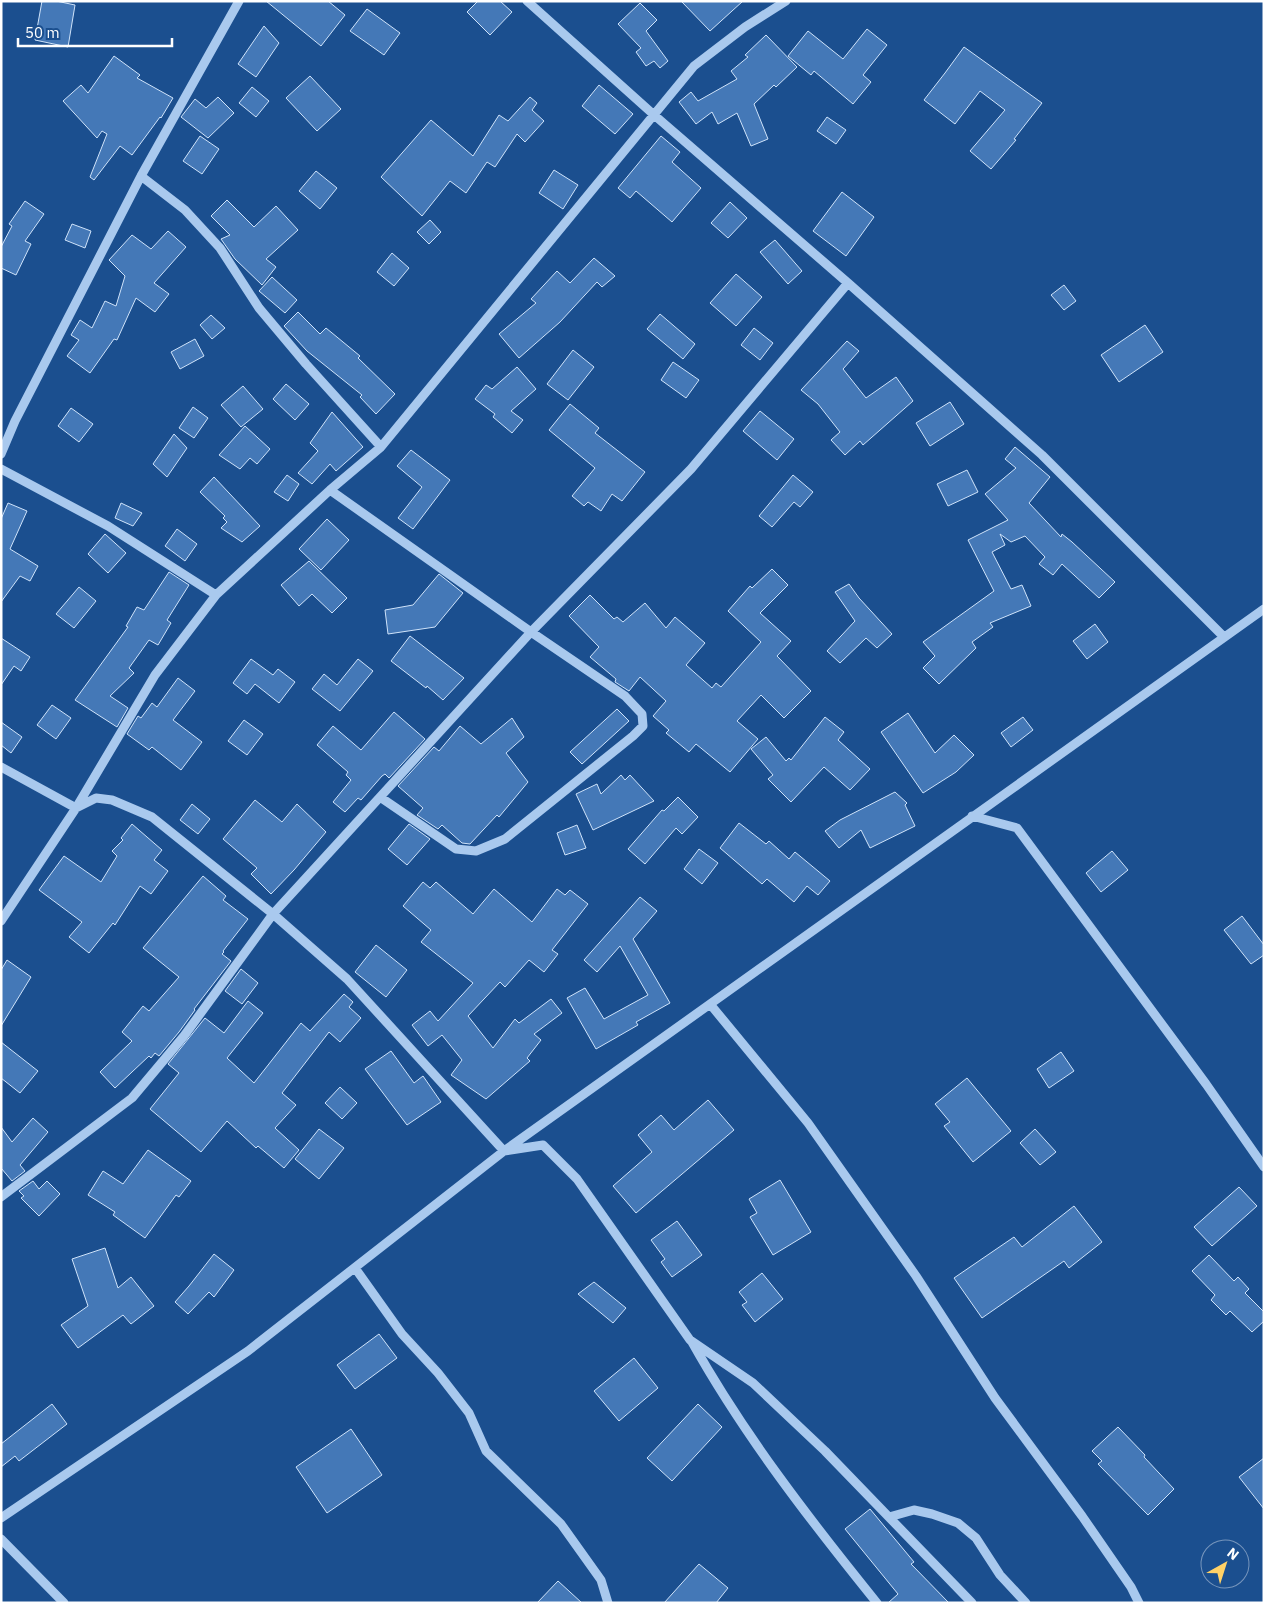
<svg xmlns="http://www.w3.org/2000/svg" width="1265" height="1604" viewBox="0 0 1265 1604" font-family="'IBM Plex Sans',sans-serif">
<rect width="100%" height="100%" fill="#1b4f8f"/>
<path fill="#4478b7" stroke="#cfe3fa" d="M42,1H56L75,5L68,47L35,40Z
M266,1H328L345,15L321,46Z
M478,1H500L512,12L490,35L467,12Z
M681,1H743L710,31Z
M640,3L657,20L646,31L668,61L660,68L654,61L646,66L636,52L641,48L618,24Z
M367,9L400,33L384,55L350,31Z
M264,26L279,43L256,77L238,64Z
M867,29L887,45L863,75L871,82L853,104L814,71L811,75L788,56L808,31L843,59Z
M766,35L797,67L776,87L774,85L754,104L768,139L751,146L737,113L718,124L712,112L696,124L679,102L691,92L698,101L737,79L731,71L748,57L745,55Z
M964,47L1042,103L1014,139L1016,140L991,169L970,151L1005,110L980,91L955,124L924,100L945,73Z
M114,56L140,75L137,78L173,98L161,118L160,117L132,155L120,146L94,180L90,177L107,134L102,131L97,138L63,101L81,85L88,93Z
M310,76L341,109L317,131L286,98Z
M599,85L633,114L615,134L582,106Z
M252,87L269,101L256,117L239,103Z
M218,97L234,113L208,138L181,117L195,99L206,108Z
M530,97L537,103L532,110L544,121L525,142L517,134L495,167L487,162L466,193L450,181L422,216L381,177L431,120L473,156L499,115L508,121Z
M827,117L846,130L836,144L817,131Z
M200,136L219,149L202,174L183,161Z
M661,136L680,152L672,162L701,188L672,222L636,191L630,198L618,188Z
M554,170L578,185L563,209L539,193Z
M316,171L337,188L320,209L299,191Z
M842,192L874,217L846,256L813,231Z
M227,200L254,227L276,206L298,230L266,259L276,267L262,285L235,259L221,239L230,235L211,216Z
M25,201L44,214L25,241L31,244L16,275L1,268V247L12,226L9,224Z
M730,202L747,218L728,238L711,223Z
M430,220L441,232L429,244L417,232Z
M72,224L91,231L85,248L65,240Z
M168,231L186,247L154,283L169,294L155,312L136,298L117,340L114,339L90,373L67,356L79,340L71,335L80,320L92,328L105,301L116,306L125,276L109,260L132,235L151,249Z
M775,240L802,271L788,284L760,252Z
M392,253L409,268L394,286L377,272Z
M594,258L615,276L602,287L597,282L560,322L519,358L499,334L536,303L531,299L557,271L570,283Z
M736,274L762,297L736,326L710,303Z
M272,277L297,300L285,313L259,291Z
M1064,285L1076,301L1064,310L1051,295Z
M298,312L320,334L326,328L360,356L358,358L395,394L376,414L360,397L362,395L307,351L284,326Z
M660,314L695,344L683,359L647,329Z
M211,315L225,328L212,339L200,325Z
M1145,325L1163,352L1119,382L1101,355Z
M754,328L773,343L760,360L741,345Z
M195,339L204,356L180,369L171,352Z
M847,341L859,351L843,369L866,398L896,377L913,401L863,445L860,441L845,455L831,440L840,432L818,404L801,390Z
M573,350L594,367L568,400L547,384Z
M673,362L699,380L686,398L661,380Z
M517,367L536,389L511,411L523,420L512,433L493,417L495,414L475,399L486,385L492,389Z
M286,384L309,404L295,420L273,399Z
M243,386L263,409L241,427L221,405Z
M950,402L964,424L930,446L916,423Z
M570,404L599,428L595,433L645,472L622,501L612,494L601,511L588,502L584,506L572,496L595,468L549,430Z
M193,407L208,418L194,438L179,428Z
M71,408L93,424L79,442L58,426Z
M760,411L794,439L777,460L743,431Z
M332,412L363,447L336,471L330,464L312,484L298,473L318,451L310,443Z
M245,426L270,449L257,464L250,458L240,469L219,455Z
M174,434L187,448L167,477L153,464Z
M1015,447L1050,477L1029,503L1061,537L1062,534L1072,542L1115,582L1099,598L1062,564L1053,575L1039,564L1045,557L1025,536L1011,542L1000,534L1005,545L992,552L1011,589L1022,585L1031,606L990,623L993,627L972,642L976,648L939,684L923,668L935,656L923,642L994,591L968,540L1008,520L985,494L1016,468L1005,459Z
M411,450L450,480L413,529L398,518L422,487L397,466Z
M967,470L978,492L948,506L937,484Z
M287,475L299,484L288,501L274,492Z
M793,475L813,492L800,507L794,502L772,527L759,516Z
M214,477L260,526L242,542L221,528L227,522L223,518L225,516L200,492Z
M8,503L27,511L10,549L38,566L30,581L20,576L1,602V519Z
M121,503L142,513L133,526L115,518Z
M327,519L349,540L321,570L299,549Z
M177,529L197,544L185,561L165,546Z
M105,534L126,553L108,573L88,554Z
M309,561L347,598L332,613L312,594L299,606L281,585Z
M772,569L788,585L760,613L791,641L777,656L811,691L784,718L761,695L737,721L758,739L730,772L696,744L689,752L666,733L669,730L653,716L666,701L640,677L629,691L615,682L616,679L590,657L599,647L569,616L590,595L614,619L617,617L623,622L645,603L666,628L675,617L705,643L686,665L712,688L716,683L721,687L761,642L728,611L750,586L752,588Z
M169,572L189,585L167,620L171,623L158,645L149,640L129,668L134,673L110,696L128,708L117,727L75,700L128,627L126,626L137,607L144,610Z
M439,574L463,593L435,627L388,634L385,610L413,605Z
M849,584L859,598L892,634L877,648L866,638L840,663L827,651L855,621L835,592Z
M79,587L96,601L74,628L56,614Z
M1095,624L1108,642L1087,659L1073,641Z
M410,636L464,678L443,700L427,686L426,688L391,661Z
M1,638L30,657L21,671L14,666L1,685Z
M251,659L273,675L278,669L295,682L279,703L255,684L247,694L233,683Z
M358,659L373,671L340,711L312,689L324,674L337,685Z
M178,678L195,691L173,720L202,742L181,770L152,747L149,750L127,734L138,716L141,718L152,703L157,707Z
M52,705L71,718L56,739L37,725Z
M617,709L629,721L582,764L570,752Z
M394,712L425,739L389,778L385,774L382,776L361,800L358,798L345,812L333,802L351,780L346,775L348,772L317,745L333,726L361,750Z
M908,713L935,753L954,735L974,755L956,772L923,793L881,732Z
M825,717L844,732L838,740L870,769L850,790L824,767L791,802L768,779L773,775L751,749L766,737L786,761L789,758L791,760Z
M1023,717L1033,730L1011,747L1001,733Z
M512,718L524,737L506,753L528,782L499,817L497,815L470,844L462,843L442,825L438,829L417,815L423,808L398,786L434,747L439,751L460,726L481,744Z
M244,720L263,734L247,755L228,741Z
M1,722L22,737L11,753L1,745Z
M621,775L625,780L630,775L654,801L593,830L576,794L597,784L601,794Z
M895,792L907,803L905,805L915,826L870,848L861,830L839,848L825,831L840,820Z
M678,797L698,817L682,834L676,828L645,864L628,849L662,810L664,811Z
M255,800L282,822L297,804L326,832L294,870L271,894L251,874L257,868L223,839Z
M192,804L210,819L198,834L180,820Z
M739,823L766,844L769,841L789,859L795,852L830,881L818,895L807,886L794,902L767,879L762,884L720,848Z
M132,824L162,850L154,860L168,871L151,894L140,886L115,925L113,923L89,953L69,937L82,922L39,890L64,856L101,882L117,856L112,851L123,840L121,838Z
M409,824L430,839L407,865L388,849Z
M577,825L586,848L565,855L557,833Z
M699,849L718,863L702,884L684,869Z
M1112,851L1128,870L1101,892L1086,873Z
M203,876L226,896L223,900L248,919L223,951L224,952L222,954L231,961L194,1009L195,1010L179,1032L159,1056L155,1053L151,1058L149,1056L115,1088L100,1072L132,1041L122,1032L143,1006L149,1011L179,977L143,948Z
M423,882L430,888L436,882L473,914L494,889L532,922L557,889L565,895L570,890L588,904L552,950L558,954L544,972L529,960L505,987L500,982L468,1016L493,1048L515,1019L519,1023L551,999L562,1013L534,1034L541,1040L527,1058L530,1061L486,1099L451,1075L462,1060L442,1035L428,1046L412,1025L430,1011L438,1021L473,983L421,942L431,930L403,906Z
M640,897L657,911L633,939L670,1003L636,1022L638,1025L596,1049L567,998L585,988L604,1019L648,995L620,946L597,972L584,960Z
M1242,916L1264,945V955L1251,964L1224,930Z
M376,945L407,970L386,997L355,972Z
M7,960L31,977L1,1026V970Z
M241,969L258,983L242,1004L225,991Z
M344,994L353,1002L349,1007L361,1018L340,1042L329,1032L282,1093L296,1105L275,1128L299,1150L284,1168L258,1146L256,1148L227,1121L201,1152L150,1109L179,1073L168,1064L205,1018L224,1033L248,1001L263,1013L227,1058L254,1083L301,1023L310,1031Z
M1,1042L38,1071L20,1093L1,1078Z
M391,1051L414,1083L423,1076L441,1102L407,1125L365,1069Z
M1061,1052L1074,1071L1049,1088L1037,1069Z
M967,1078L1011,1131L973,1162L944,1126L950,1122L935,1104Z
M340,1087L357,1103L342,1119L325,1103Z
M708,1100L734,1130L636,1213L613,1186L652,1152L638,1135L661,1115L674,1130Z
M33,1118L48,1132L20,1165L25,1171L12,1181L1,1168V1127L12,1142Z
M319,1129L344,1148L319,1179L295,1159Z
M1035,1129L1056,1152L1040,1165L1020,1143Z
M148,1150L191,1181L179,1197L176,1195L145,1238L113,1215L115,1212L88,1195L103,1171L123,1184Z
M780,1180L811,1232L773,1255L750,1217L757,1213L749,1199Z
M33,1181L39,1189L47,1181L60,1194L39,1216L21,1198L24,1196L19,1191Z
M1239,1187L1257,1206L1212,1246L1194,1227Z
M1074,1206L1102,1242L1069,1268L1064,1261L982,1318L954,1278L1014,1237L1022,1247Z
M677,1221L702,1255L672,1277L661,1262L665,1259L651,1240Z
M105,1248L118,1288L131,1277L154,1306L131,1324L123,1315L78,1348L61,1325L88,1306L72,1259Z
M214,1254L234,1270L214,1297L209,1292L188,1314L175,1302L189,1286Z
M1209,1255L1234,1281L1238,1277L1249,1289L1245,1293L1264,1312V1321L1252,1332L1230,1311L1226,1315L1211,1300L1215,1295L1192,1271Z
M762,1273L783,1299L755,1322L742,1305L747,1302L739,1292Z
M594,1282L626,1308L613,1323L578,1294Z
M379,1334L397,1358L355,1389L337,1365Z
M634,1358L658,1388L619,1421L594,1391Z
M52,1404L67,1424L19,1461L15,1456L1,1467V1444Z
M698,1404L722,1427L672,1481L647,1458Z
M1118,1427L1145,1455L1144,1457L1174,1489L1148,1515L1098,1464L1102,1461L1092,1451Z
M351,1429L382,1475L327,1513L296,1467Z
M1264,1458V1509L1239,1477Z
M870,1509L914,1562L911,1564L949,1603H888L898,1594L845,1529Z
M699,1564L728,1588L716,1603H664Z
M558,1581L582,1603H537Z"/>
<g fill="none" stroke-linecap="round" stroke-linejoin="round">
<path stroke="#a9c9ee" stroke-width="9" d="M527,1L653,114L848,283L1042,455L1224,637
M141,176L185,210L220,248L259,308L306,364L381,447
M1,454L15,421L141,176L239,1
M1,469L108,526L216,595
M330,490L531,632L625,696L642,714L643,726L633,736L505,839L476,851L456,849L380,797
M1,767L76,808L96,798L112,800L152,817L273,914L347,979L504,1151L543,1145L577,1179L690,1340L753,1383L825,1451L972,1603
M972,816L1017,828L1206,1084L1264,1167
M1,921L76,808L155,675L216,595L330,490L381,447L694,66L745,27L786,1
M710,1004L808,1123L916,1276L995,1398L1082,1516L1131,1587L1139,1603
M1,1197L132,1098L184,1036L273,914L531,632L691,469L848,283
M355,1268L402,1334L438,1373L469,1413L486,1451L561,1524L601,1580L608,1603
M692,1342C744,1435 810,1520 877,1603
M889,1517L914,1510L932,1514L958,1523L976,1538L1000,1575L1026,1603
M1,1518L248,1351L504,1151L1264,609
M1,1539L64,1603"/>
</g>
<rect width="1265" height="1604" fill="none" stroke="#ffffff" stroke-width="5"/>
<g transform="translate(1225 1564) rotate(39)"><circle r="24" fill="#1b4f8f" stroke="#7695bc"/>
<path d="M0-4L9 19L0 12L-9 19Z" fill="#ffd166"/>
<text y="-8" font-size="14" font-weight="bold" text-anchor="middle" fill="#ffffff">N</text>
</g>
<path d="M18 38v8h154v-8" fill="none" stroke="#ffffff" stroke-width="2.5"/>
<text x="25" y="38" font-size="15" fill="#ffffff" stroke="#1b4f8f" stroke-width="4" paint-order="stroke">50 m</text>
</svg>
